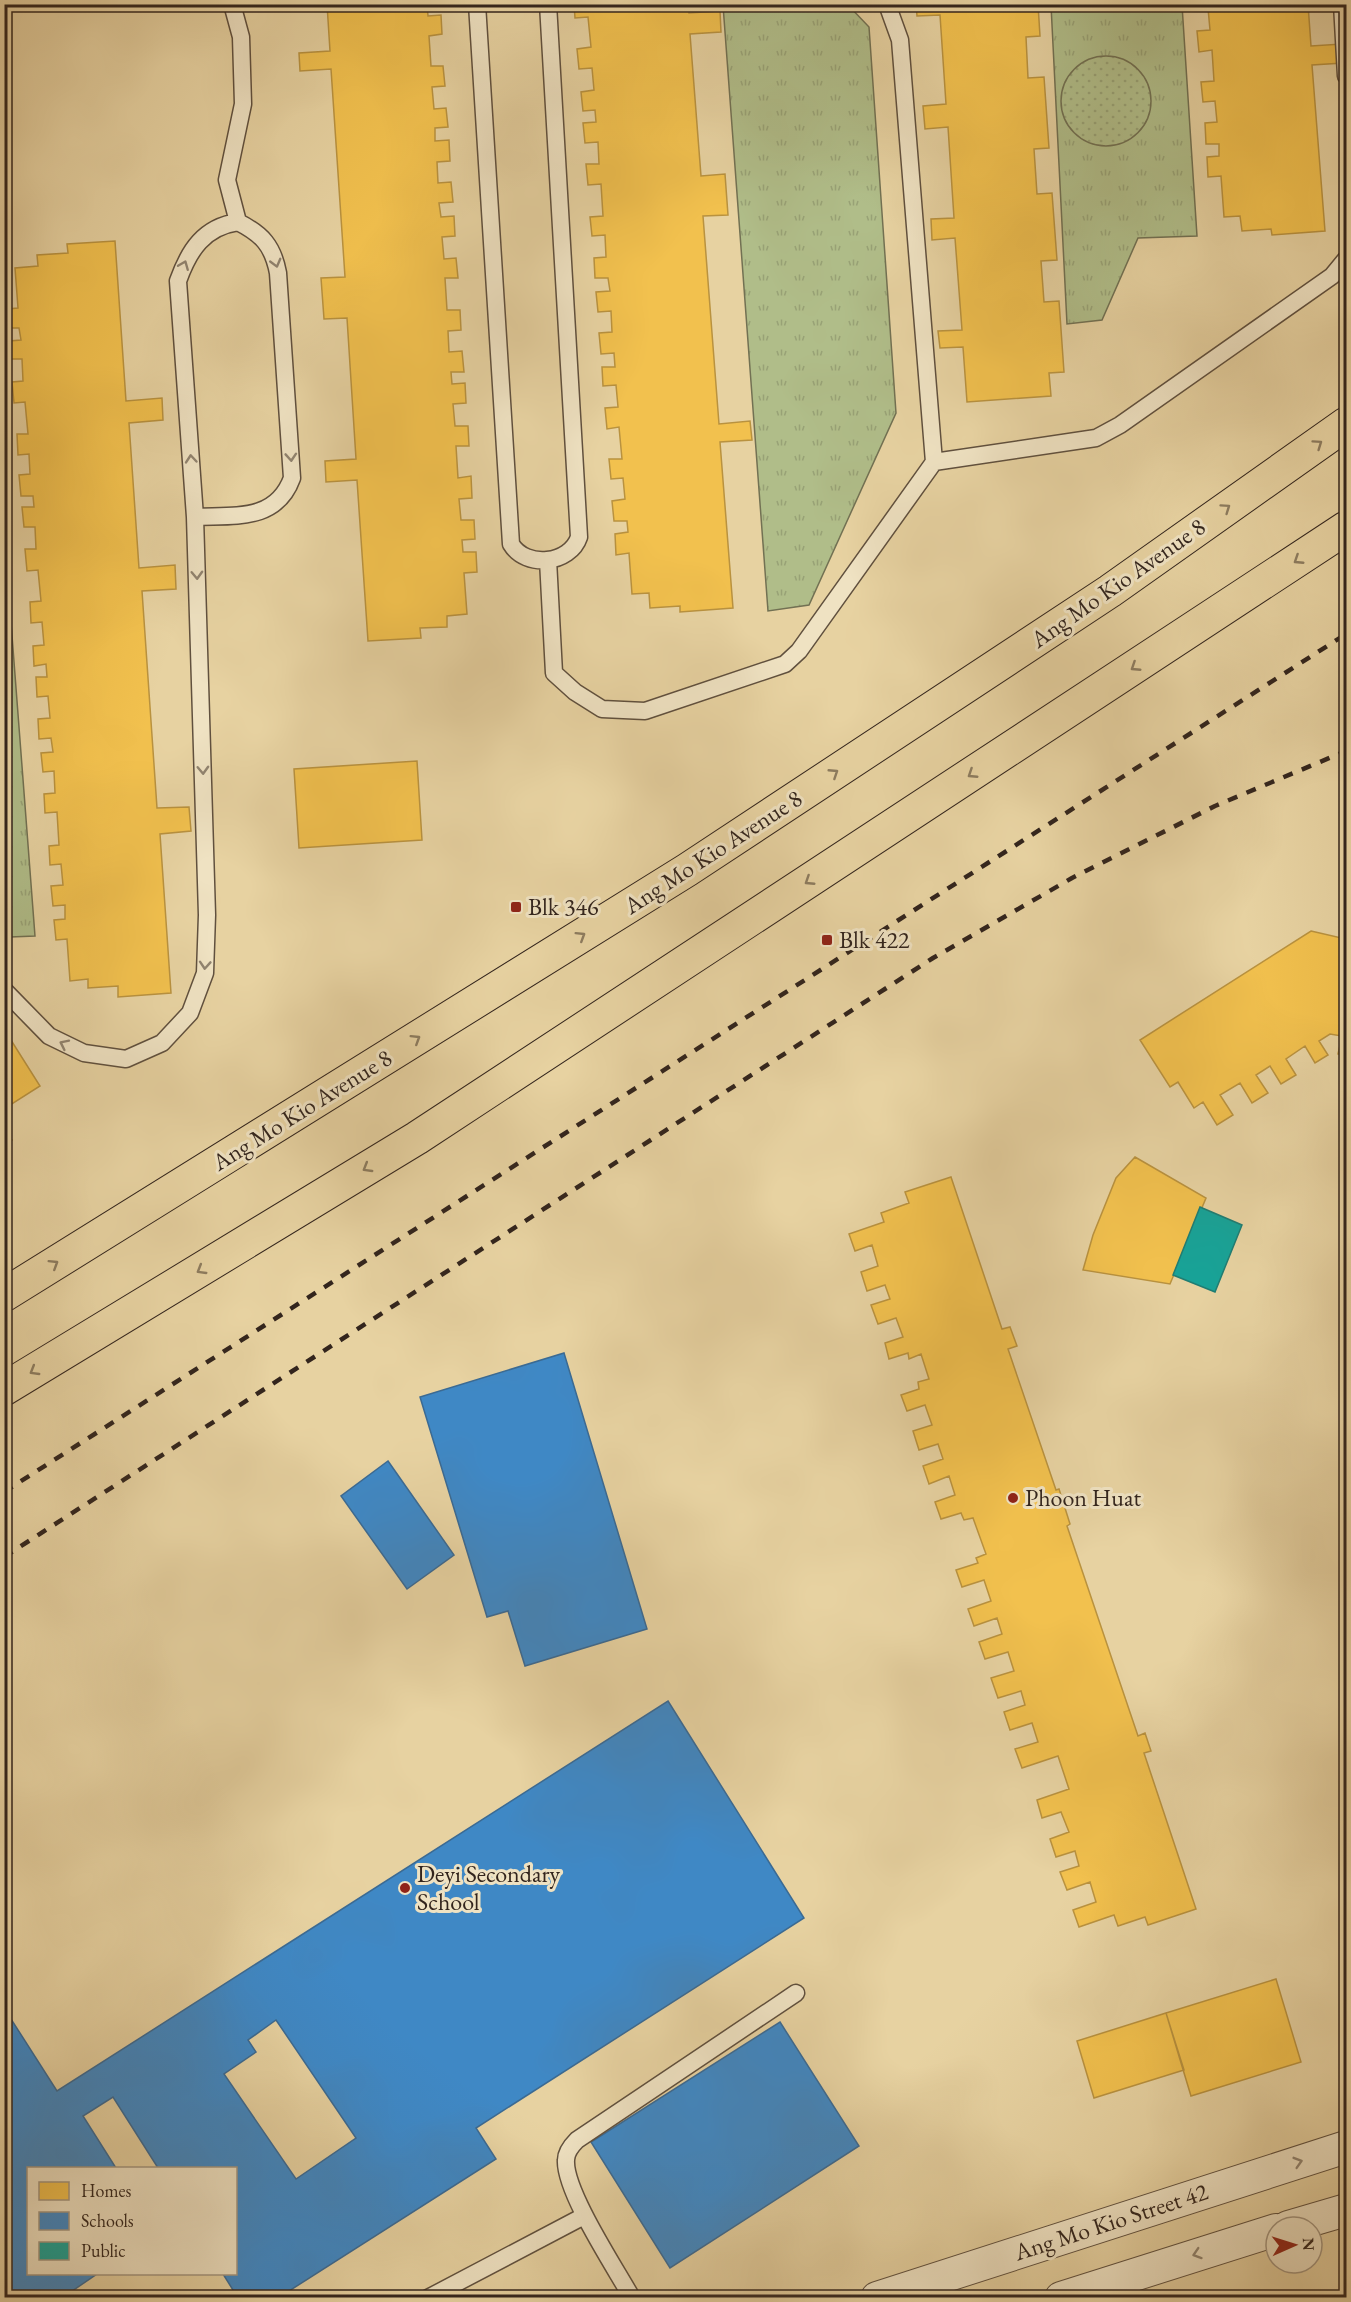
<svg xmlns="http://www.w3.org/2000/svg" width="1351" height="2302" viewBox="0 0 1351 2302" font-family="'EB Garamond',serif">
<defs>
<pattern id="grass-tufts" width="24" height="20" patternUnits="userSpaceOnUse" patternTransform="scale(1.5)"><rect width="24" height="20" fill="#b0bd89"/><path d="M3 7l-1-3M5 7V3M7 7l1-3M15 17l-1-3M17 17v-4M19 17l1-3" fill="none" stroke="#98a276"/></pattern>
<pattern id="park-dots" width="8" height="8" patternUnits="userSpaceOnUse" patternTransform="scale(1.5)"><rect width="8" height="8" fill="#b0bd89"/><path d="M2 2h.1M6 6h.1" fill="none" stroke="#98a276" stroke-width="1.8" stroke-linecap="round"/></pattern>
</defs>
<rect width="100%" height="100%" fill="#e7d2a1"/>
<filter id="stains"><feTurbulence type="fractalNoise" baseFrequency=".00333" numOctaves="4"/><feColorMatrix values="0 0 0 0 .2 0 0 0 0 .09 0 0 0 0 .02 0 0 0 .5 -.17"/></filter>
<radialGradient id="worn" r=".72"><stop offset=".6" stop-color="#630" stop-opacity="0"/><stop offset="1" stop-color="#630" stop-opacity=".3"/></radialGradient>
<path fill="url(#grass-tufts)" stroke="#727153" stroke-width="1.5" d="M723,5H848L869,27L896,413L809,605L768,611Z
M1051,5H1182L1197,236L1138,238L1102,320L1067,324Z
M4,531L35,936L10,937L4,934Z"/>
<path fill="url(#park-dots)" stroke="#727153" stroke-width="1.5" d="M1061 101a45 45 0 1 1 90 0a45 45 0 1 1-90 0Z"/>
<path fill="#f2c14e" stroke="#b9923f" stroke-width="1.5" d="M327,4H427L428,16L441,15L442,34L429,36L431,66H443L445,86L432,87L434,109L446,108L448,127L435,128V141L449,140L450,161L437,162L438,183L451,182L453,202L439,203L441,217L454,216L455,236L442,237L444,259L456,258L458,278H445L447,310H460L461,330L448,331L449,352L462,351L464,372H451L452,384L465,383L466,403L453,404L455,426H468L469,446H456L458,478L471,476L472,498L459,499L461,520H474L475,539L462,540L463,552H476L477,572L464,573L467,614L447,616V627L420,628L421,638L368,641L357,480L326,482L325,461L356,459L347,318L324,319L321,278L345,277L331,69L300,71L299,53L330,51Z
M574,4H688L689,13L720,11L721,32L690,34L701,176L725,174L728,215L703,216L719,424L750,421L752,440L720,442L733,608L680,612V606L650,608L649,593L632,594L629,553L616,555L615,534L628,532L627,521H614L612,501L625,499L623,478L611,479L609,459H622L619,427L607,429L605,408L618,407L616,385L603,386L602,367H615L614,353L601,354L599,333L612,332L611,311L598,312L596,292L610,291L608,278H595L594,258L606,257L605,235L592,236L590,217L603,216L601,184L588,185L586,164H599L598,142L585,143L583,123L596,122L595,110L583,111L581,92L594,90L592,68L579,69L577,49L591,47L588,17L575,18Z
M916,4H1038L1040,36L1026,37L1028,78L1044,77L1049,148L1034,149L1037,194L1052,193L1057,260L1041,261L1044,302L1059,301L1064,372L1049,373L1051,396L967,402L963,347L940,348L938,331L962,330L955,238L932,240L931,219L954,218L948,127L925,129L923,106L946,104L940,15L917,16Z
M1195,4H1308L1311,46L1342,44L1343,63L1312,65L1325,231L1272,235L1271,229L1242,231L1240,216L1224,217L1221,176L1208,177L1207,157L1219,156V144H1206L1205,123L1217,122L1215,101L1203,102L1201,82L1214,81L1212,50L1199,52L1197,31L1210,30L1208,8L1195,9Z
M115,241L126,401L162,398L163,420L129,423L139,568L175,565L176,589L142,591L157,808L189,807L191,831L160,834L171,993L118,997V986L88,988V979L70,981L67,939L56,940L54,920L65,919V905L53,906L51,886L63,885L61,864L50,865L49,846L59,845L57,812L45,813L44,794L55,793L54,771L43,772L41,753L53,752L51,738L39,739L38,719L50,718L48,696L37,697L36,677H47L46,664L34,666L33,646L44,645L42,622L31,623L30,602L41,601L38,570L27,571L25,549H36L35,527H24L22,507H34L33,496H21L19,475L30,474L29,454L18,455L17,434H28L25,402L14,403L12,382L23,381L22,359H11L9,341L21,340L19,328H8L7,309L18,308L15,268L38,266L37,255L68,253L67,244Z
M417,761L422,840L299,848L294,769Z
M1311,931L1346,939V1056L1338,1054L1342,1036L1330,1034L1319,1041L1328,1055L1315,1063L1305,1046L1286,1059L1296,1075L1281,1084L1270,1066L1256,1075L1268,1093L1252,1103L1240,1083L1220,1095L1233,1115L1217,1125L1203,1102L1194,1108L1178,1082L1170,1087L1140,1040Z
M4,1029L40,1086L4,1109Z
M4,1128L12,1140L4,1145Z
M1135,1157L1206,1198L1170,1284L1083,1270L1093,1235L1116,1178Z
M951,1177L1002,1329L1010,1327L1017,1346L1008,1349L1056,1490L1059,1489L1070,1524L1067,1526L1138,1736L1145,1733L1151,1751L1144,1753L1196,1909L1148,1925L1145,1917L1118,1926L1114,1915L1079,1927L1073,1910L1096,1902L1090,1882L1067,1890L1060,1872L1079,1866L1075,1851L1056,1857L1050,1839L1069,1832L1061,1812L1042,1818L1037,1800L1069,1789L1058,1756L1022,1768L1015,1749L1038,1742L1032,1723L1010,1730L1004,1712L1025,1705L1021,1691L998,1698L991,1678L1014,1671L1008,1652L985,1659L979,1642L1002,1634L997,1618L974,1626L968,1609L991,1601L984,1580L962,1587L956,1570L978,1563L976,1558L986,1554L973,1518L964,1520L961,1513L941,1519L935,1502L955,1495L949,1476L929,1484L923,1466L943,1459L938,1444L919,1450L913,1431L932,1425L925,1405L907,1411L901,1395L919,1389L918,1382L929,1379L921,1354L909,1359L908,1353L889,1359L885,1343L903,1337L896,1318L878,1324L871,1305L890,1299L885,1285L867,1291L861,1272L878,1266L872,1245L855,1251L849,1234L884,1222L881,1213L909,1203L905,1192Z
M1276,1979L1301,2062L1191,2096L1166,2013Z
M1166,2013L1184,2070L1094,2098L1077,2041Z"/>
<path fill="#3f88c5" stroke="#3b6a93" stroke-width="1.5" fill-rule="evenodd" d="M564,1353L647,1629L525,1666L508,1611L487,1617L420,1397Z
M388,1461L454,1555L407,1589L341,1496Z
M668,1701L804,1918L476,2128L496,2159L278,2298H238L223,2274H236V2168H158L113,2097L83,2116L116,2168H28V2274H97L62,2298H4V2008L57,2091ZM276,2020L356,2138L296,2179L224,2074L256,2052L248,2040Z
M780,2022L859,2146L670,2268L591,2142Z"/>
<path fill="#17a398" stroke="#1f7d73" stroke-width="1.5" d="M1200,1207L1242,1225L1215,1292L1173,1275Z"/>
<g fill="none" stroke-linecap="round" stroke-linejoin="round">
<g stroke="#60503e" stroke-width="19">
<path id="lane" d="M232,4L241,37L243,104L227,180L238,222
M477,4L511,544C526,569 570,564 579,537L548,4
M1342,4L1346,76
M934,462L1096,438L1120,425L1332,276L1346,259
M548,560L554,673L575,692L602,709L645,711L785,664L799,651L934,462L900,40L887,4
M4,990L49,1036L84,1053L126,1059L162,1043L190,1013L205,973L207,915L195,517L178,281C189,250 204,227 238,222C262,234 273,246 278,273L292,478C276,522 234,515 195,517
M428,2298L584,2216
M632,2298C616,2269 564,2191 566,2160C566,2152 572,2145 577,2140L796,1993"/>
</g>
<g stroke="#60503e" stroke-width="34">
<path id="street" d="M1288,2227L1346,2210
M877,2298L1346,2147
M1061,2298L1276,2230"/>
</g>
<g stroke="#33251d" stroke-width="35">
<path id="primary" d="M4,1295L687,870L1110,591L1346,424
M4,1389L417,1138L1346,528"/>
</g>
<use href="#lane" stroke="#efe2c2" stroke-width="16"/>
<use href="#street" stroke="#efe2c2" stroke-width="32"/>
<use href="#primary" stroke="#e7d2a1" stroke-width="33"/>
<path stroke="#33251d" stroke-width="4.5" stroke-dasharray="10 10" stroke-linecap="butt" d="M4,1492L1346,634
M4,1557L933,958L1072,878L1215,806L1346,751"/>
</g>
<defs><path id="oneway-chevron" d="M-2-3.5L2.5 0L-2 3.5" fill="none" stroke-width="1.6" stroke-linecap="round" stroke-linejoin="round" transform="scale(1.5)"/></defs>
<g stroke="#918470">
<use href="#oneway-chevron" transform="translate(276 263) rotate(75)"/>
<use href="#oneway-chevron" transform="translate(184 265) rotate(-68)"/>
<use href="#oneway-chevron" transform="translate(291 457) rotate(86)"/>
<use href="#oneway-chevron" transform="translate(191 459) rotate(-95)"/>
<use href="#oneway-chevron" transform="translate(197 575) rotate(88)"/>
<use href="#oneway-chevron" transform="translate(203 770) rotate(88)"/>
<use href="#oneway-chevron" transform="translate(205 965) rotate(94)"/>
<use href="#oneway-chevron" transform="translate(64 1044) rotate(-154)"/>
<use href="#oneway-chevron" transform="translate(1298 2162) rotate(-17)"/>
<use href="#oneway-chevron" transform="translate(1197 2254) rotate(162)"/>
</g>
<g stroke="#8d7c5f">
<use href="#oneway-chevron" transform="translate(1318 444) rotate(-35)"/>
<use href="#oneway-chevron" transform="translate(1226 508) rotate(-35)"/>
<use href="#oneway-chevron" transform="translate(1298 560) rotate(147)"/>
<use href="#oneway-chevron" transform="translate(1135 667) rotate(147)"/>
<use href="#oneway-chevron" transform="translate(834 773) rotate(-33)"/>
<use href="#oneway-chevron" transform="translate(972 774) rotate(147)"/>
<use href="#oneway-chevron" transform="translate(809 881) rotate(147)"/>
<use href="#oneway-chevron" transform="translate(581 936) rotate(-32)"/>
<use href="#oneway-chevron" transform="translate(416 1039) rotate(-32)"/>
<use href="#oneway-chevron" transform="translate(367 1168) rotate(149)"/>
<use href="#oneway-chevron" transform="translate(54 1264) rotate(-32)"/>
<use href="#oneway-chevron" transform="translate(201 1270) rotate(149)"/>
<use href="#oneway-chevron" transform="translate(34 1371) rotate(149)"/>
</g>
<g fill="#8f2418" stroke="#efe2c2" stroke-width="2">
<rect x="510" y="901" width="12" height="12" rx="3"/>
<rect x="821" y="934" width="12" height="12" rx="3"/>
<circle cx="1013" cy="1498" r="6"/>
<circle cx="405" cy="1888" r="6"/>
</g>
<g text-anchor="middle" stroke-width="6" stroke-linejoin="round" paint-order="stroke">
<g font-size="24" fill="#33251d" stroke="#efe2c2">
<text transform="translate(1118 583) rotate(-35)" y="8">Ang Mo Kio Avenue 8</text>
<text transform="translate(713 852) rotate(-33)" y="8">Ang Mo Kio Avenue 8</text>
<text transform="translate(302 1110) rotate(-32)" y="8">Ang Mo Kio Avenue 8</text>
<text transform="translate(1111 2222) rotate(-18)" y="8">Ang Mo Kio Street 42</text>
</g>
<g font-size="24" fill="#33251d" stroke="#efe2c2" text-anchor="start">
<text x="528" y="915">Blk 346</text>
<text x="839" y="948">Blk 422</text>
<text x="1025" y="1506">Phoon Huat</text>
<text x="417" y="1882">Deyi Secondary<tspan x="417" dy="28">School</tspan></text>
</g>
</g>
<rect width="1351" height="2302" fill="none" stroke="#e7d2a1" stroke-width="24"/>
<rect x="6" y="6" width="1339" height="2290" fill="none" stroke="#33251d" stroke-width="3"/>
<rect x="12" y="12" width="1327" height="2278" fill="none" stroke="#33251d" stroke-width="1.5"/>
<rect x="27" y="2167" width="210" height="108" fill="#efe2c2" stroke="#a49680" stroke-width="1.5"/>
<rect x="39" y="2182" width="30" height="18" fill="#f2c14e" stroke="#a49680" stroke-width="1.5"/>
<text x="81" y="2197" font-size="18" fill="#33251d">Homes</text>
<rect x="39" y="2212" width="30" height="18" fill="#3f88c5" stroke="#a49680" stroke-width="1.5"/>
<text x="81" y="2227" font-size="18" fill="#33251d">Schools</text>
<rect x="39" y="2242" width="30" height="18" fill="#17a398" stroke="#a49680" stroke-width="1.5"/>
<text x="81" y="2257" font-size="18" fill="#33251d">Public</text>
<g transform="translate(1294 2245) rotate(87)"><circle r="28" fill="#efe2c2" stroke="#a49680" stroke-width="1.5"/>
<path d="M0-4.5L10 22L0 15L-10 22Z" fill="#8f2418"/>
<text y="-9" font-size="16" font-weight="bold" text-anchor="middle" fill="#33251d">N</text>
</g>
<rect width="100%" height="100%" filter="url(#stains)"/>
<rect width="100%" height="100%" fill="url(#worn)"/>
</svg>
